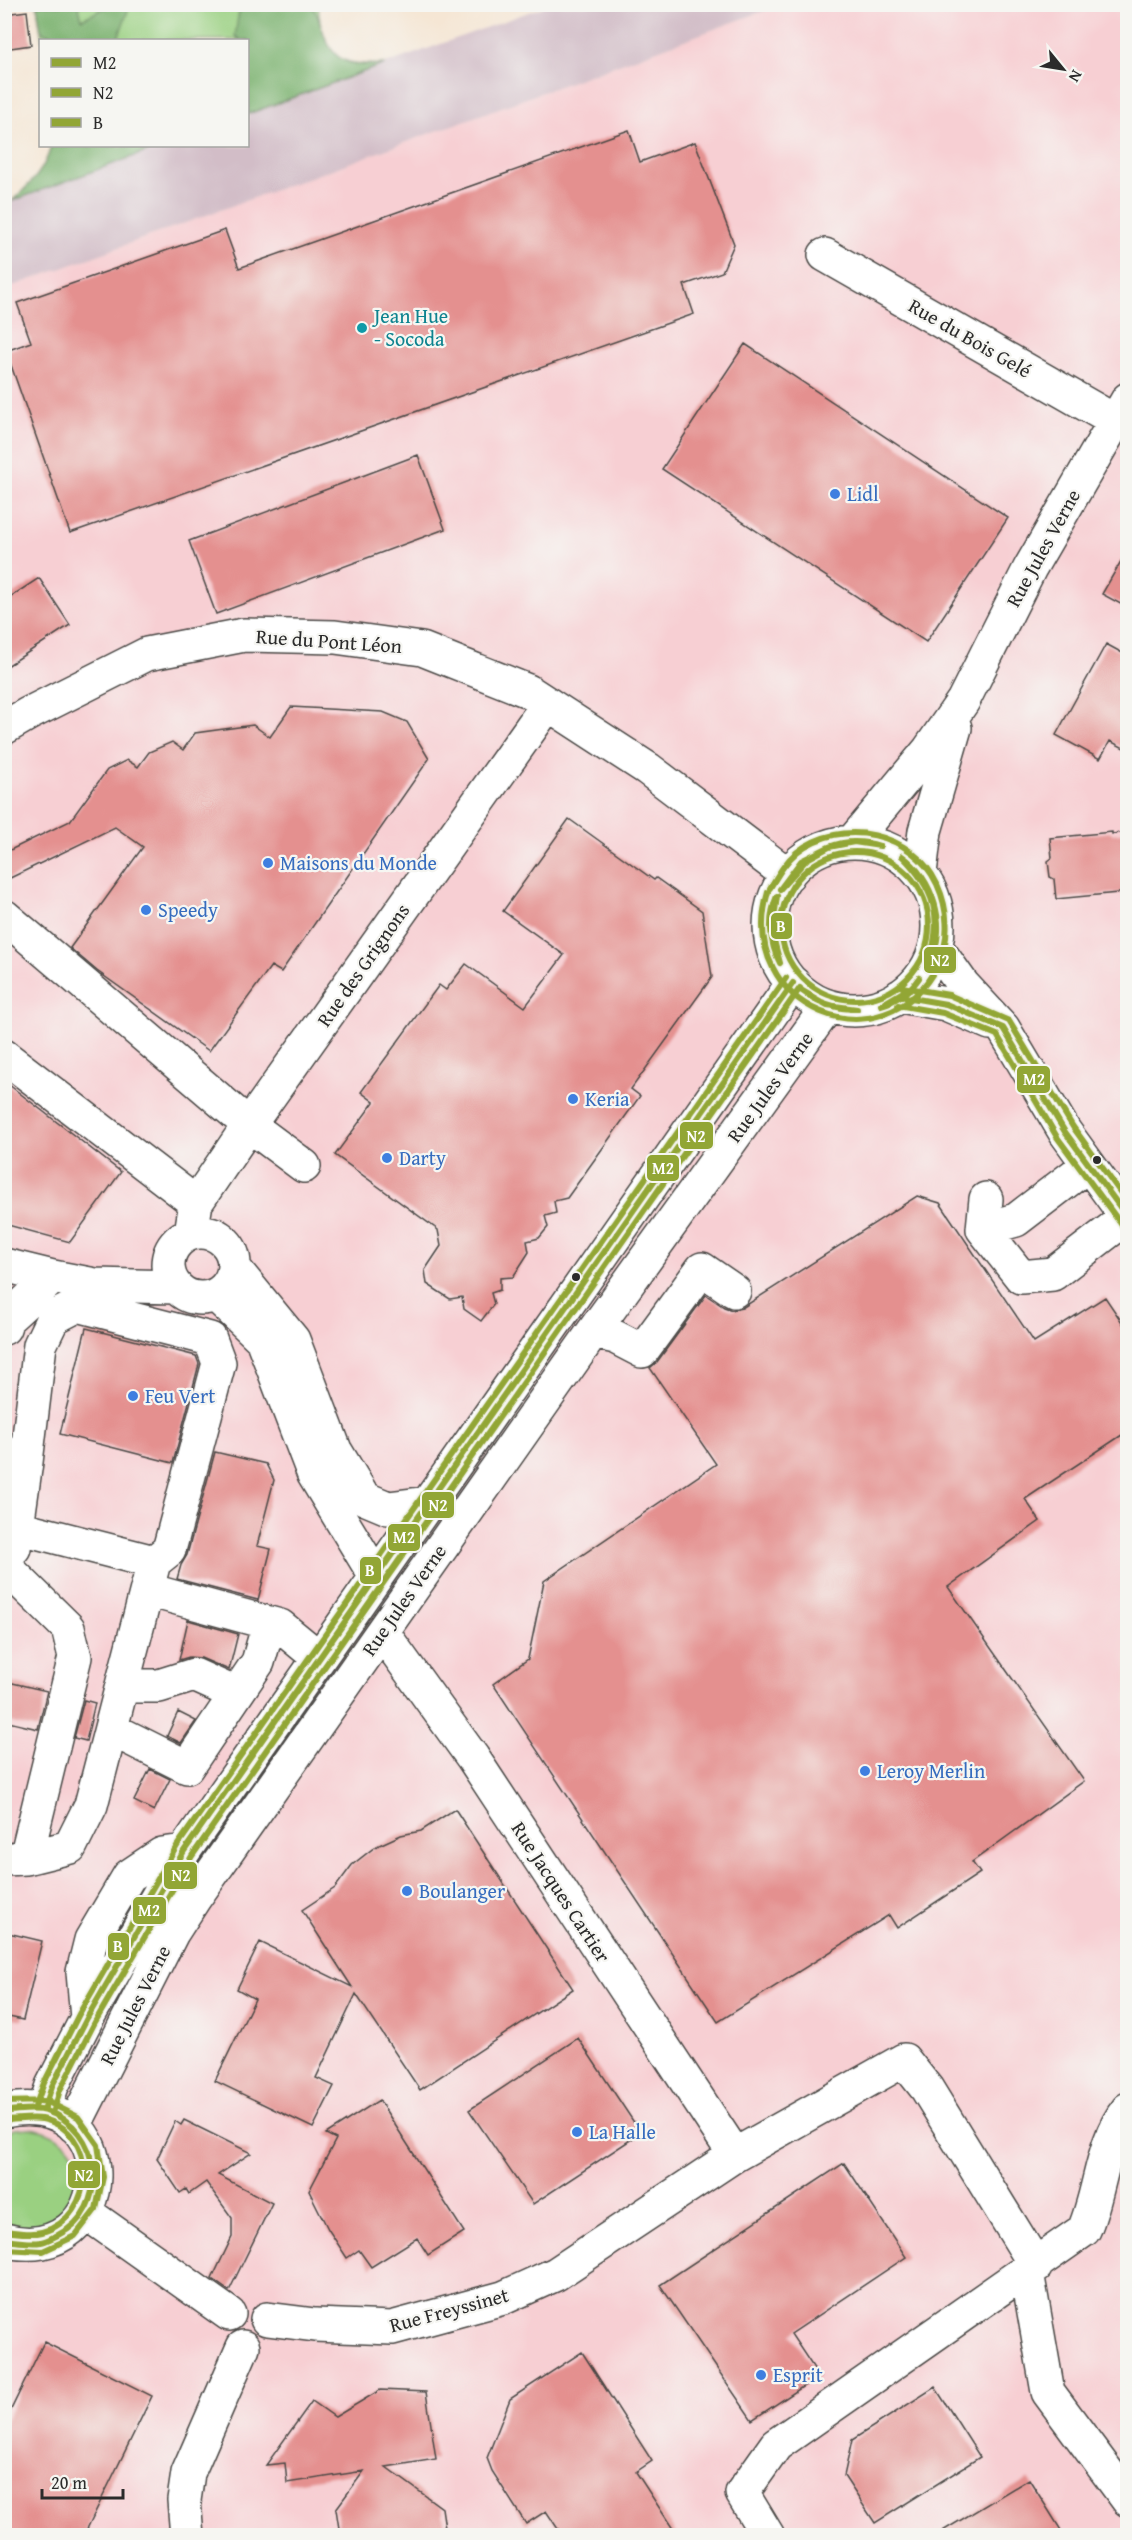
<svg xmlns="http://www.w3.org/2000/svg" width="1132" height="2540" viewBox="0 0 1132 2540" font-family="'Gentium Book Plus',serif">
<rect width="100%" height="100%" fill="#f6f6f2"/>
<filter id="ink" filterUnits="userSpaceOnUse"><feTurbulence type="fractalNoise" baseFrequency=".0167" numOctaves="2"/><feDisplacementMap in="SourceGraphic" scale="12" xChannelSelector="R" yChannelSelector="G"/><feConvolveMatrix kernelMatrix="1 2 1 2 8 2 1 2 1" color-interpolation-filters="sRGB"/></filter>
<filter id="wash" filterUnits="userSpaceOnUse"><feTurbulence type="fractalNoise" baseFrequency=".008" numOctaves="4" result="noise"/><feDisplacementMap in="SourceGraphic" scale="24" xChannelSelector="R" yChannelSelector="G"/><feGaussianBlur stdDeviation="1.35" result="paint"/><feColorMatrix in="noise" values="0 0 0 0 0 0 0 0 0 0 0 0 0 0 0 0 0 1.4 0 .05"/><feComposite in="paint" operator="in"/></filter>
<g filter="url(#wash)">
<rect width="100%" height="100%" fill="#f5e6d4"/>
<path fill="#f7cfd3" d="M780,5H1127V2535L5,2536V289Z"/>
<path fill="#d2bdc7" d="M548,5H780L5,289V204L162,146H248V114Z"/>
<path fill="#9ad081" stroke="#627e56" stroke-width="1.5" d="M37,5H318C322,54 336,68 385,64L248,114V40H42Z
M30,2128C65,2133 87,2157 75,2193C74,2198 72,2207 69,2211C62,2218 49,2223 41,2229L5,2223L4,2134L15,2129Z"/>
<path fill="#7bb26f" stroke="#536e4d" stroke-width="1.5" d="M37,5H78L82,19L111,5H130L118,38L113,40H62L41,31Z
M240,5H311C318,14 320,23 324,34C335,66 355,66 385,64L248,114V40H238L239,38L235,36Z
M51,146H162L12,201C31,183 44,172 51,146Z"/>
<g id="blocks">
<path fill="#e4908f" d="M27,11L31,45L4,49V14Z
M629,130L640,162L695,142L734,244L722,272L684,285L694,314L70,533L6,351L31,342L17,303L225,230L239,268Z
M745,344L1008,518L926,642L662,469Z
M418,455L445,529L216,614L189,541Z
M1128,549V608L1102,594Z
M39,578L70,625L4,668V601Z
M1106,644L1128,656V750L1110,741L1100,759L1056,735Z
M291,707L383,712L407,722L429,759L281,972L271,966L209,1051L97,971L70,948L143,847L115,827L4,881V853L70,821L107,770L127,760L138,767L149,752L172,742L183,750L195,733L253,725L270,737Z
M569,819L654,880L656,878L702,911L712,977L631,1089L640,1096L567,1198L554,1201L556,1213L545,1216L548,1227L539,1238L527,1241L529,1252L513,1277L500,1278V1290L491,1293L494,1304L481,1321L464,1309L462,1297L450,1299L427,1284L425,1270L441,1246L438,1230L335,1155L374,1102L361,1092L439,985L446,990L466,964L525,1007L564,955L503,911Z
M1112,832V834L1128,832V892L1056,899L1054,879L1050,877L1048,861L1052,858L1050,838Z
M4,1081L121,1172L70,1242L4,1224Z
M917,1196L940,1203L1034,1342L1105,1297L1128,1331V1431L1025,1499L1040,1521L948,1587L1084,1781L972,1862L980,1873L897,1928L889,1915L718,2022L493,1684L528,1659L544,1581L716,1464L650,1368L657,1362L706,1295L724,1307L732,1310L742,1308Z
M86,1328L196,1356L199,1364L173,1463L60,1434Z
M215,1452L266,1464L274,1480L257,1546L271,1549L258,1600L177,1579L181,1565L187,1555Z
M188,1620L238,1634L229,1670L201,1658L189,1657L179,1660Z
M4,1681L47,1691L38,1729L4,1721Z
M84,1700L95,1703L86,1741L74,1738Z
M178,1712L196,1721L181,1743L167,1736Z
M150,1769L170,1779L154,1811L134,1801Z
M455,1809L573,1989L420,2090L356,1994L316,2078L334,2086L313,2128L215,2081L255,1999L237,1989L260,1942L352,1987L302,1910L335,1888L352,1865L375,1847L401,1835L421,1831Z
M4,1932L42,1941L23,2020L4,2016Z
M578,2038L641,2133L533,2204L469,2110Z
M379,2100L464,2232L428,2255L417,2238L371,2267L359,2250L347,2258L328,2229L309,2191L336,2139L326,2134Z
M184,2120L251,2153L218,2175L272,2203L229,2291L212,2279L232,2237V2218L206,2182L189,2194L186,2189L180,2193L157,2159L175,2121L181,2125Z
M844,2163L906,2257L791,2334L819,2376L752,2420L660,2285Z
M44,2342L152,2396L84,2535H4V2424Z
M582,2352L652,2461L636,2472L677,2535H562L546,2511L526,2524L492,2471L487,2458L510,2399Z
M935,2387L980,2457L875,2523L844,2476L852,2440Z
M380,2390L426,2392L436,2459L386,2467L442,2508L446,2535H340L336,2509L364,2471L287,2483L285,2463L266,2465L312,2401L335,2417Z
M1029,2479L1064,2535H936Z"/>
</g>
</g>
<g filter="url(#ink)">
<use href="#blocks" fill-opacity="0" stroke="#494744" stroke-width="1.5"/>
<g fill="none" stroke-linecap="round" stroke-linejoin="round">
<g stroke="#494744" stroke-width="36">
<path id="minor" d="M825,255L1115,421
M4,728L28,714L147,654L244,635L335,637L422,649L528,691L648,769L788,875
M853,841L929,750L963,701L1030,568L1128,399
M770 926a84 84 0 1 1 168 0a84 84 0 1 1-168 0Z
M920,873L925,831L955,728
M4,916L249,1125L304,1166
M936,947L963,985L1003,1028L1065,1132L1128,1219
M900,996L946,1004L990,1023
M4,1056L196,1203
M986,1199L983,1229L1021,1277L1053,1274L1126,1218
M983,1229L1016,1220L1088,1165
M168 1265a33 33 0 1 1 66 0a33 33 0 1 1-66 0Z
M191,1233L196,1203L249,1125L548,704
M4,1265L53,1277
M234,1268L293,1340L335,1450L364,1498L388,1508L428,1503
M216,1295L262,1339L314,1475L376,1577
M4,1328L7,1319L53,1277L95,1285L175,1287
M593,1332L615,1337L642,1351L702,1269L734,1291
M7,1456L26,1462L14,1548
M26,1462L40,1345L53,1318L78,1305L210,1339L219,1363L169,1550L154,1562
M13,1574L68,1628L75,1657L26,1858
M148,1590L280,1626L319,1658
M382,1632L473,1758L735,2155
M123,1686H159L194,1675L236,1694
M111,1729L187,1767L258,1662L269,1624
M4,1859L26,1858L70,1847L91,1805L154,1562L17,1527
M87,2018L83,1972L91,1940L129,1876L162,1854L184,1851
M44,2110L52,2086L87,2018L184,1851L793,983
M4,2111C129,2085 119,2270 4,2240
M74,2126L172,1933L194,1899L593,1332L828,1006
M85,2212L229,2314
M1027,2272L1048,2392L1128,2500
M267,2319L315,2325L392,2328L503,2298L556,2274L735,2155L904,2060L927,2089L1036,2266
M187,2536L184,2500L188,2473L243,2347
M768,2536L742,2493L776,2445L1084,2230C1101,2192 1101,2142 1128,2109"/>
</g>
<use href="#minor" stroke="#fff" stroke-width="33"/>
<g stroke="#f6f6f2" stroke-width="10">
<path id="bus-1" d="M829,847C846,840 864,841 880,846
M829,847L854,842L880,846
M902,856C932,877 950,928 929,961
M902,856C934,888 944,918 929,961
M780,889L801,861L829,847
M780,889L807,859L829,847
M777,896L772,933L780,963
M777,896C768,917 769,943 780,963
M801,990L827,1005L857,1009
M801,990C818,1003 835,1009 857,1009
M900,996L946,1004L1003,1028L1065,1132L1128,1218
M881,1005L913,986L919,978
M881,1005C895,1002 911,990 919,978
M44,2110L52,2086L87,2018L184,1851L793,983
M4,2111C17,2111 34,2107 46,2111C102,2127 111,2210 58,2235C53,2237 47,2241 41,2242C30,2244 16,2241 4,2240"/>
</g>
<g stroke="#f6f6f2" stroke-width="10">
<path id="bus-2" d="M768,892C734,1009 885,1070 938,964C951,939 948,908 937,884C913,832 842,817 797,852C785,862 778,875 770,888
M898,1005L943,1013L997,1035L1057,1137L1121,1224
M53,2113L60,2090L95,2022L192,1856L800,988
M4,2120C16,2120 30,2117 42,2119C99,2130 97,2217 42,2232C31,2235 16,2232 4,2231"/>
</g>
<g stroke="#f6f6f2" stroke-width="10">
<path id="bus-3" d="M781 926a74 74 0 1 1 148 0a74 74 0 1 1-148 0Z
M902,987L949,995L1009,1021L1073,1127L1128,1203
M4,2102L46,2101L78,2117L98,2145L103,2177L96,2209L75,2236L43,2251L4,2249
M35,2107L44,2083L79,2014L177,1846L786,978"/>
</g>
<use href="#bus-1" stroke="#92a635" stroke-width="6"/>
<use href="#bus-2" stroke="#92a635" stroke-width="6"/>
<use href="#bus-3" stroke="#92a635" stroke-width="6"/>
</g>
</g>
<circle fill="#0f9aa8" stroke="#f6f6f2" stroke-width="2" cx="362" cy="328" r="6"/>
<g fill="#3f7fe0" stroke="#f6f6f2" stroke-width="2">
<circle cx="835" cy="494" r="6"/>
<circle cx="268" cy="863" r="6"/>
<circle cx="146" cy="910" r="6"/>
<circle cx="573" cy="1099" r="6"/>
<circle cx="387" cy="1158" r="6"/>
<circle cx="133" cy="1396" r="6"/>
<circle cx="865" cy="1771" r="6"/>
<circle cx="407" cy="1891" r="6"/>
<circle cx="577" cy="2132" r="6"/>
<circle cx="761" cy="2375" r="6"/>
</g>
<g fill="#2b2b2b" stroke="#f6f6f2" stroke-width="2">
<circle cx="1097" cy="1160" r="5"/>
<circle cx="576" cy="1277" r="5"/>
</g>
<g text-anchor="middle" stroke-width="4.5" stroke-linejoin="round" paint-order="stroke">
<g font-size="20" fill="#0d838f" stroke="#f6f6f2" text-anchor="start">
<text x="374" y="323">Jean Hue<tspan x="374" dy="23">- Socoda</tspan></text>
</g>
<g font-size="20" fill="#2b2b2b" stroke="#f6f6f2">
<text transform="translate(970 338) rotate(30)" y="7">Rue du Bois Gelé</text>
<text transform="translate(1043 548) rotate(-61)" y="7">Rue Jules Verne</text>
<text transform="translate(329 641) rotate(4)" y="7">Rue du Pont Léon</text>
<text transform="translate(363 965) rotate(-55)" y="7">Rue des Grignons</text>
<text transform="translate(770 1087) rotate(-54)" y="7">Rue Jules Verne</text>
<text transform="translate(404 1600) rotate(-55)" y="7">Rue Jules Verne</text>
<text transform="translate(561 1892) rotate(57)" y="7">Rue Jacques Cartier</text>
<text transform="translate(135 2005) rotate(-63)" y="7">Rue Jules Verne</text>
<text transform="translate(449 2310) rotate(-15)" y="7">Rue Freyssinet</text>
</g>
<g font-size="20" fill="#366cbe" stroke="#f6f6f2" text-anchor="start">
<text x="847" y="501">Lidl</text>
<text x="280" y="870">Maisons du Monde</text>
<text x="158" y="917">Speedy</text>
<text x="585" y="1106">Keria</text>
<text x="399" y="1165">Darty</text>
<text x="145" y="1403">Feu Vert</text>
<text x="877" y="1778">Leroy Merlin</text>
<text x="419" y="1898">Boulanger</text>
<text x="589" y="2139">La Halle</text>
<text x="773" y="2382">Esprit</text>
</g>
</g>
<g stroke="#f6f6f2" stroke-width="2">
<rect x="770" y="912" width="23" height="28" rx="6" fill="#92a635"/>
<rect x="923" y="946" width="34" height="28" rx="6" fill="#92a635"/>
<rect x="1016" y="1065" width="35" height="29" rx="6" fill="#92a635"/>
<rect x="679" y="1121" width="35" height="29" rx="6" fill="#92a635"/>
<rect x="646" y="1154" width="34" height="28" rx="6" fill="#92a635"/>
<rect x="421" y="1491" width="34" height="28" rx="6" fill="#92a635"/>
<rect x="387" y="1523" width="34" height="29" rx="6" fill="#92a635"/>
<rect x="359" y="1556" width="23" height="29" rx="6" fill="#92a635"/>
<rect x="163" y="1861" width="35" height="29" rx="6" fill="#92a635"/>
<rect x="132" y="1896" width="35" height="29" rx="6" fill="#92a635"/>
<rect x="107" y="1932" width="23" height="29" rx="6" fill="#92a635"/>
<rect x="67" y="2160" width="34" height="29" rx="6" fill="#92a635"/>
</g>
<g font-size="16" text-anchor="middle" font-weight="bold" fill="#fff">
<text x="781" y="932">B</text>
<text x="940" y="966">N2</text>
<text x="1034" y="1085">M2</text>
<text x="696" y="1142">N2</text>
<text x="663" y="1174">M2</text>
<text x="438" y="1511">N2</text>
<text x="404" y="1543">M2</text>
<text x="370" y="1576">B</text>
<text x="181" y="1881">N2</text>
<text x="149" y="1916">M2</text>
<text x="118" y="1952">B</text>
<text x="84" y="2181">N2</text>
</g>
<rect width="1132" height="2540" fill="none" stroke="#f6f6f2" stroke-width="24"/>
<rect x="39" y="39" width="210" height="108" fill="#f6f6f2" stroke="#a5a5a2" stroke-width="1.5"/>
<rect x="51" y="58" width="30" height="9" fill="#92a635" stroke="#a5a5a2" stroke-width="1.5"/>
<text x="93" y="69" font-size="18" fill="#2b2b2b">M2</text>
<rect x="51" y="88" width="30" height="9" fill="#92a635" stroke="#a5a5a2" stroke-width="1.5"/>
<text x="93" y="99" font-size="18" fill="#2b2b2b">N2</text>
<rect x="51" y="118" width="30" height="9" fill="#92a635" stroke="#a5a5a2" stroke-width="1.5"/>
<text x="93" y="129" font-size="18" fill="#2b2b2b">B</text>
<g transform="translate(1063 69) rotate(120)" stroke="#f6f6f2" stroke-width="4.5" paint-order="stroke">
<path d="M0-4.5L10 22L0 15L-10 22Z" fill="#2b2b2b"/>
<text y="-9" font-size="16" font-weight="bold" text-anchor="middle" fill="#2b2b2b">N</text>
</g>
<path d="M42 2489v9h81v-9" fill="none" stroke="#2b2b2b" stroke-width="3"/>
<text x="51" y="2489" font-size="18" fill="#2b2b2b" stroke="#f6f6f2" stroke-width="4.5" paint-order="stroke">20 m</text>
</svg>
